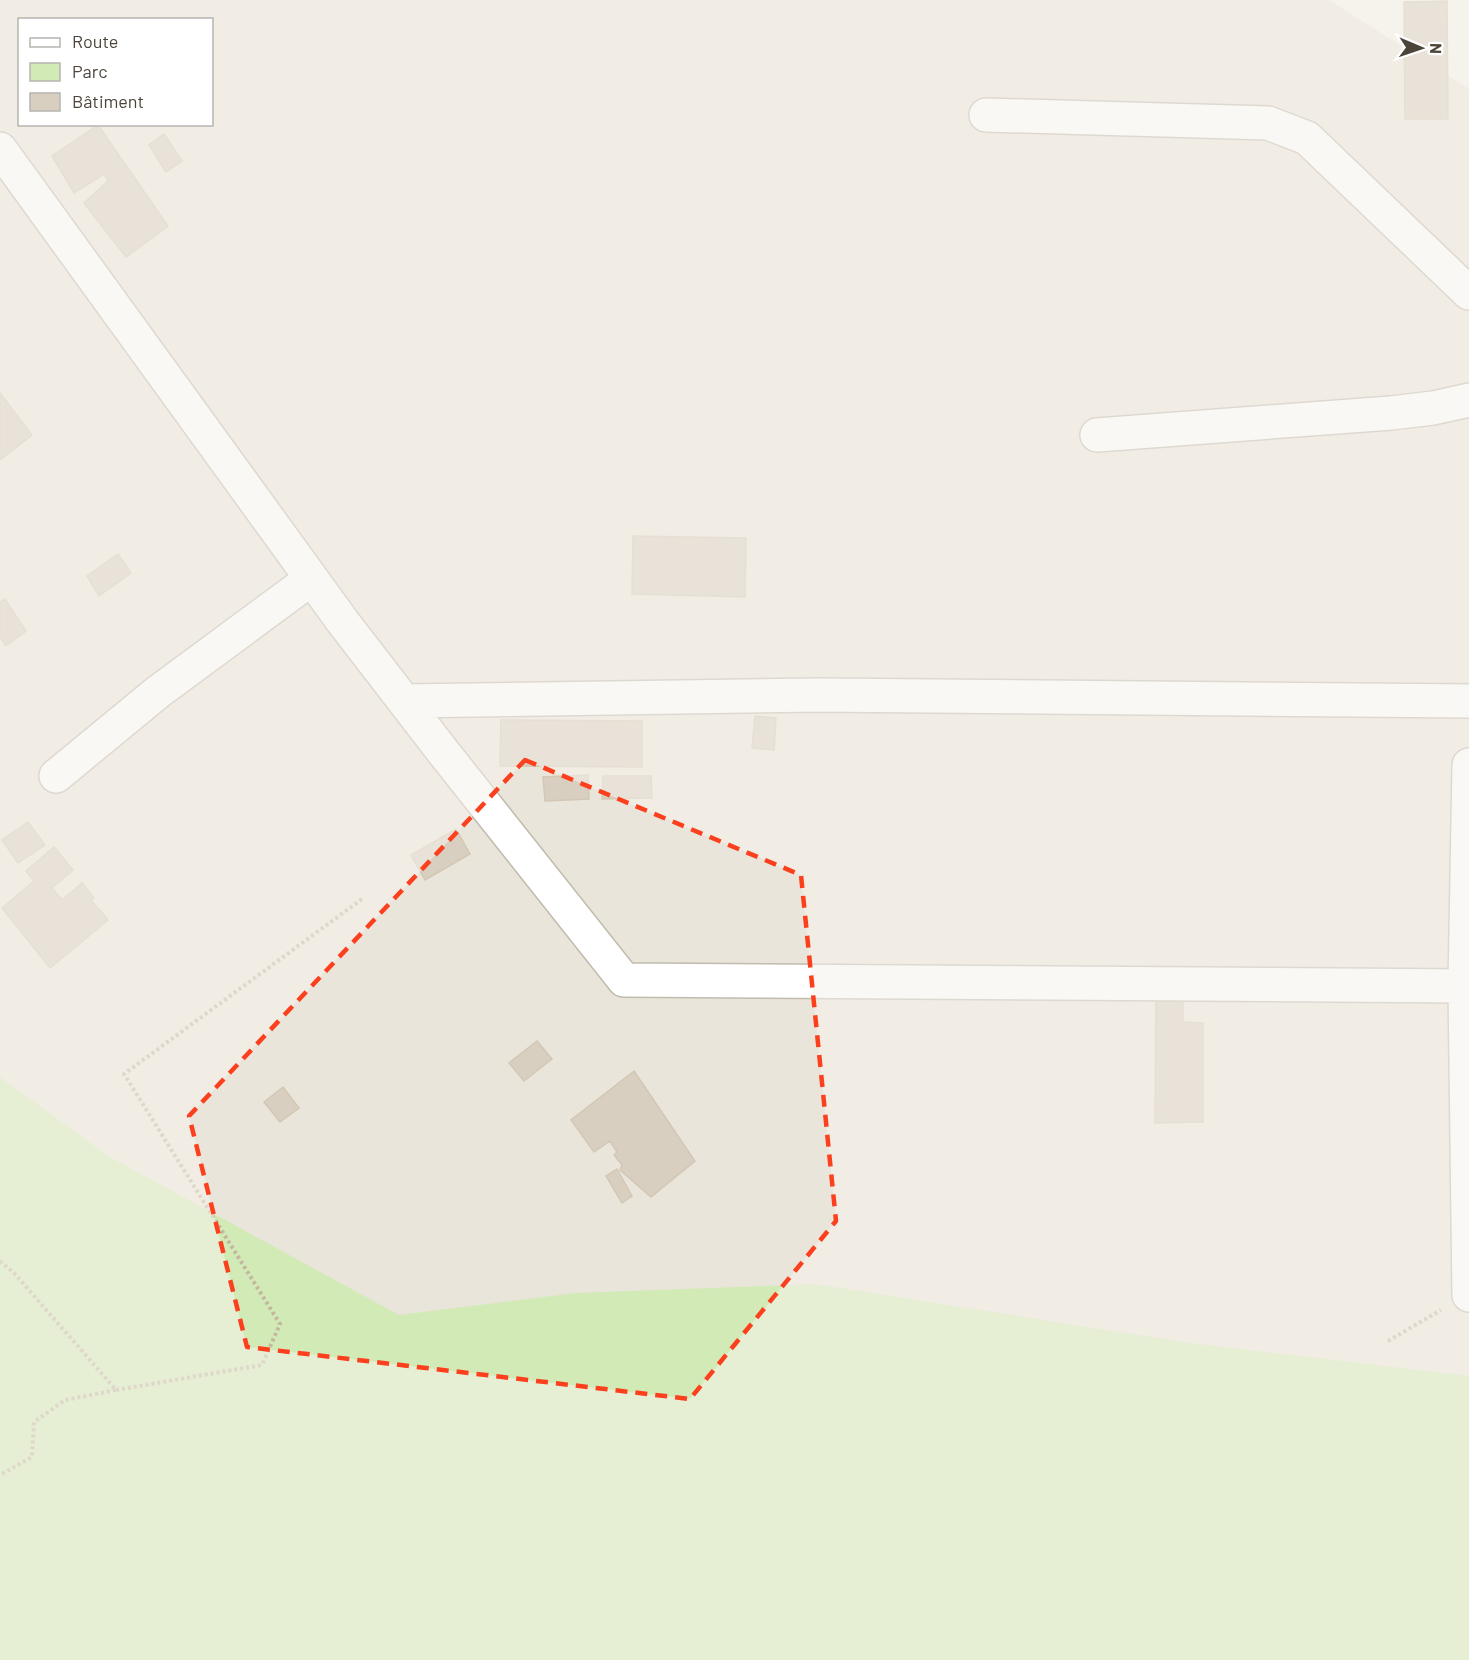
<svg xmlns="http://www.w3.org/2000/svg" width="1469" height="1660" viewBox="0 0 1469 1660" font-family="Barlow,sans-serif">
<rect width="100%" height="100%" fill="#f6f3ec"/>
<path fill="#eae5da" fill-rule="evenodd" d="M0,0H1329L1469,89V1660H0ZM20,20H212V124H20Z"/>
<path fill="#d2eab5" d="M0,1077L108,1156L399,1315L576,1293L815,1284L1189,1343L1469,1376V1660H0Z"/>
<path fill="#d8cfc1" stroke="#d3c7b4" stroke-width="1.5" d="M1447,1L1448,119H1405L1404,2Z
M98,125L168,226L126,257L84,203L108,181L104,174L74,193L52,156Z
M164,134L182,161L166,172L149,145Z
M0,393L32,435L0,460Z
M633,536L746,538L745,597L632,594Z
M118,554L131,573L99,596L87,576Z
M5,599L26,631L6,646L0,637V602Z
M755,716L776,718L774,750L752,748Z
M501,720L642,721V767L500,766Z
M588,775L589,799L545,801L543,777Z
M603,776H651L652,798L602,799Z
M28,822L45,845L18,863L2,840Z
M456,829L470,854L425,880L411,855Z
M54,847L73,870L52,888L62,900L82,883L94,898L91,900L108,920L50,968L2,908L34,881L26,871Z
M1156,989H1183V1022L1203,1023V1122L1155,1123Z
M537,1041L552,1059L524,1081L509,1063Z
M634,1071L695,1161L651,1197L620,1170L622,1165L614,1155L617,1152L610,1141L594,1152L571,1120Z
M283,1087L299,1108L280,1122L264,1102Z
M617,1169L632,1196L622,1203L606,1176Z"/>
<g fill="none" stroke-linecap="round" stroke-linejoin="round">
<g stroke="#c2bbae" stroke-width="36">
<path id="minor" d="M986,115L1268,123L1307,138L1469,293
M0,149L343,622L444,753L624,980L1465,986
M1097,435L1391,413L1433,408L1469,400
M404,701L819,695L1469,701
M1469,765L1465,986L1469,1295
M56,776L158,692L311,579"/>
</g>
<path stroke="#c4b79f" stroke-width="4" stroke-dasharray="3 3" stroke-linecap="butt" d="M0,1261L15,1274L116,1390L65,1400L34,1422L32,1457L0,1475
M1388,1341L1441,1310
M116,1390L262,1365L280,1324L124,1074L362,899"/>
<use href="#minor" stroke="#fff" stroke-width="33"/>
</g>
<path d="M0 0H1469V1660H0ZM525,760L801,875L836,1221L690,1399L247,1347L189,1116Z" fill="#f6f3ec" fill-opacity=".55" fill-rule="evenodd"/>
<path fill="none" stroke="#fc3f1d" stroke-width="4.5" stroke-dasharray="12 8" stroke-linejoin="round" d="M525,760L801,875L836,1221L690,1399L247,1347L189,1116Z"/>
<rect x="18" y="18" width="195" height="108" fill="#ffffff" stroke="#b7b4b0" stroke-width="1.5"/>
<rect x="30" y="38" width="30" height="9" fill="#ffffff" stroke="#b7b4b0" stroke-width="1.5"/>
<text x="72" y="48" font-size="18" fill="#4b4439">Route</text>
<rect x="30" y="63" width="30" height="18" fill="#d2eab5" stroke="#b7b4b0" stroke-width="1.5"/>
<text x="72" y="78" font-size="18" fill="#4b4439">Parc</text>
<rect x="30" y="93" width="30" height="18" fill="#d8cfc1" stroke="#b7b4b0" stroke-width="1.5"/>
<text x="72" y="108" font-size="18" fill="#4b4439">Bâtiment</text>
<g transform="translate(1421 48) rotate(92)" stroke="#ffffff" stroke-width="4.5" paint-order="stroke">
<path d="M0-4.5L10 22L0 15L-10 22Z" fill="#4b4439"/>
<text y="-9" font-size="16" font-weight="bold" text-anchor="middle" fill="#4b4439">N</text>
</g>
</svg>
